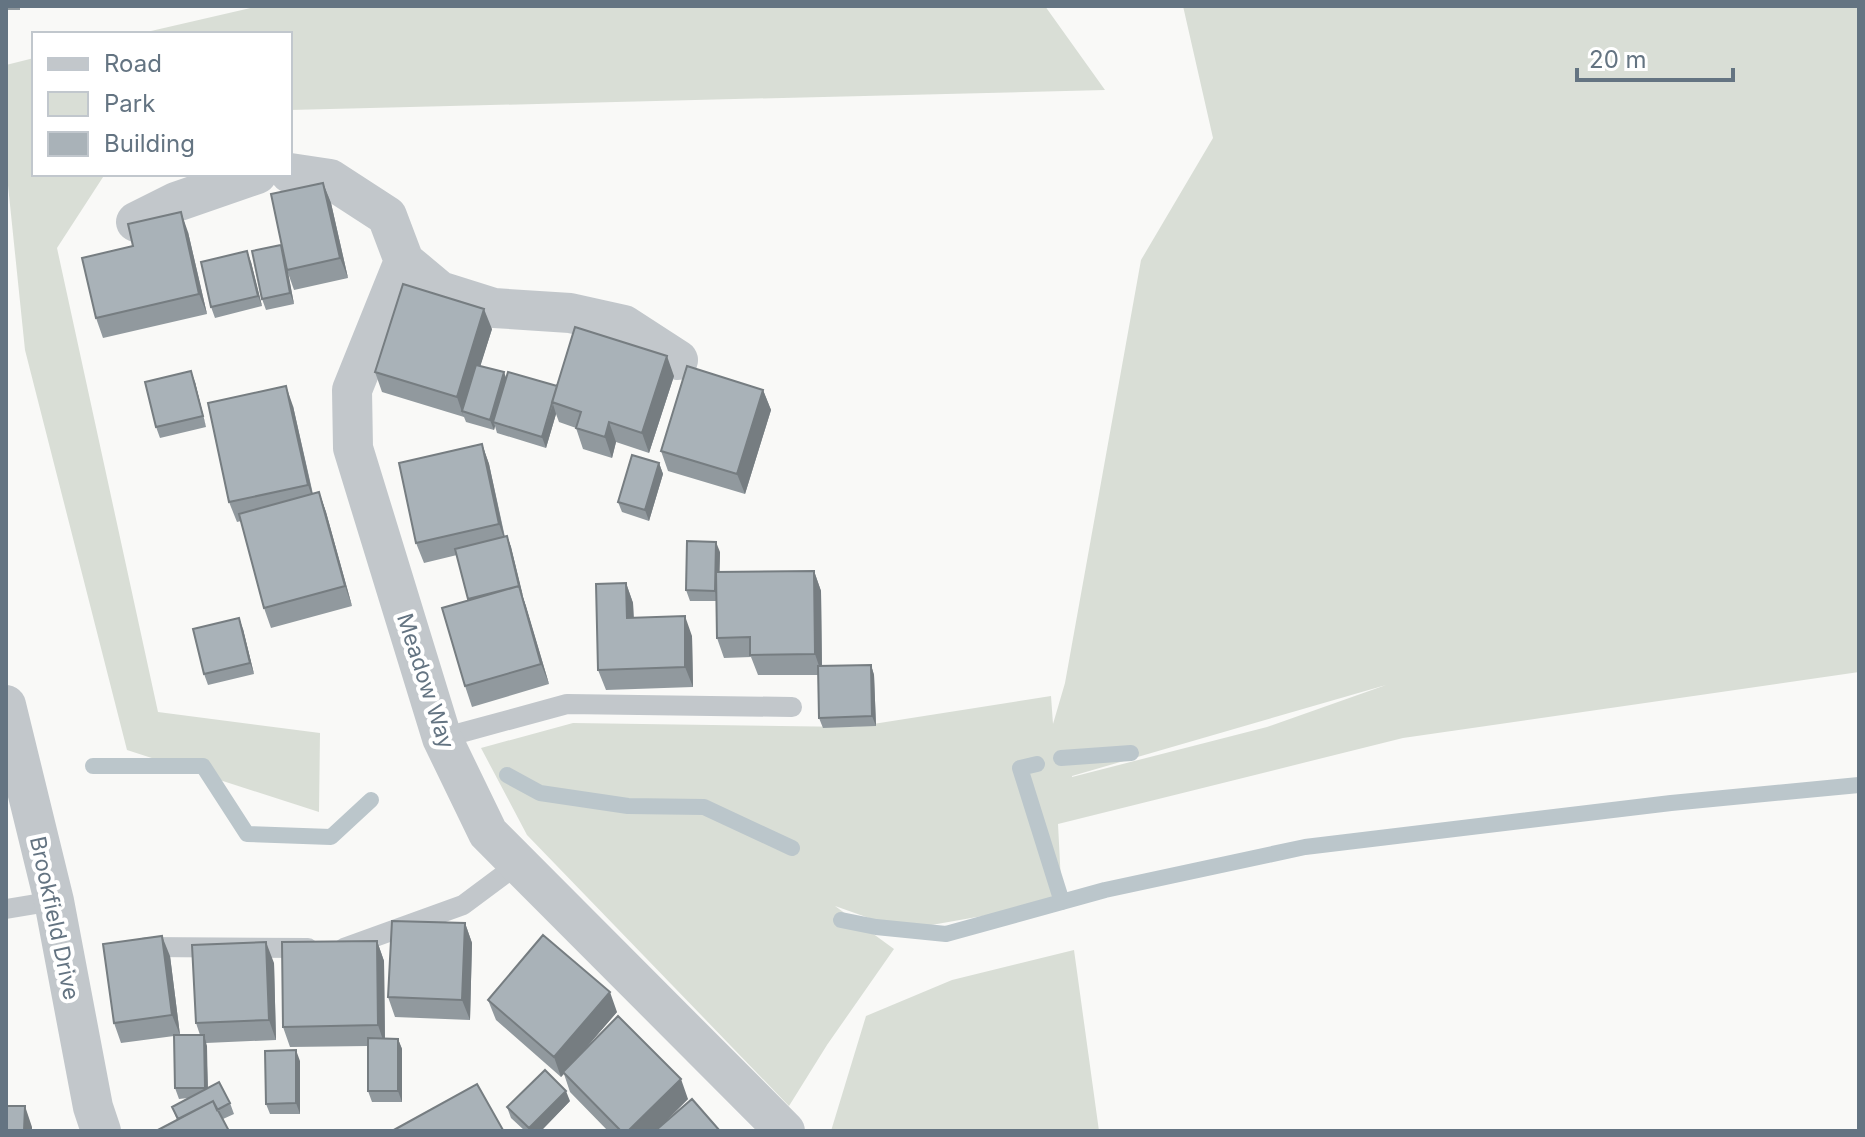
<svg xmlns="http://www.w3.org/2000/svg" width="1865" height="1137" viewBox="0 0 1865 1137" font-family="Inter,sans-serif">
<rect width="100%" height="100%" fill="#f9f9f7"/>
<path fill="#d9ded6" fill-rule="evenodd" d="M259,6H1045L1105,90L290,110V34H138Z
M1183,6H1859V672L1403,738L1058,824L1062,902L903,930L835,906L894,949L827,1045L789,1106L527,835L481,748L573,723L854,727L1051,696L1053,724L1065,683L1141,260L1213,138ZM1386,685L1267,727L1072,777V776Z
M34,58V174H105L57,248L158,712L320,733L319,812L127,750L25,350L6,166V65Z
M1074,950L1099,1131H831L866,1016L952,980Z"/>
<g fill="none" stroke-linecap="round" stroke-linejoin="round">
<path stroke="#bbc6cb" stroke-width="16" d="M1061,758L1131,753
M1037,764L1020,768L1062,902
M93,766H203L247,834L331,837L371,800
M507,775L540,793L628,806L704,807L792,848
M841,920L876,927L946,934L1105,890L1305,847L1671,803L1859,785"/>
<path stroke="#c2c7cb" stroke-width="20" d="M442,738L567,704L792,707
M6,909L54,901
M146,947L308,948
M344,948L463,905L518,864"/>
<path stroke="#c2c7cb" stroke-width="40" d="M290,173L330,179L387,216L404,261L440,291L494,308L570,313L624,325L678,360
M136,222L176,202L257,174
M404,261L352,390L353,448L442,738L488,833L785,1131
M6,705L54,901L93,1107L101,1131"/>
</g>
<path fill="#91999e" d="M6,6H20V10H6Z
M323,183L331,203L348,278L294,290L288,273L294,304L266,310L262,299L281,245Z
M188,232L207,314L103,338L96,318Z
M251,262L262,306L215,318L211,307Z
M492,329L480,366L506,379L557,386L674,376L649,453L616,442L612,458L583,449L576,428L559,422L556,414L546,448L497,433L495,426L494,430L466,422L464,417L382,392L375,372Z
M195,382L206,427L160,438L156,427Z
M763,390L771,410L745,494L668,471L661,451Z
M293,406L313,494L319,492L326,512L352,606L271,628L264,608L241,521L237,522L229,502Z
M482,444L489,464L505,537L507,536L511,547L523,597L549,684L472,707L465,686L468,600L457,555L424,563L416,543Z
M659,463L663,474L649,521L622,512L618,502Z
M720,552L719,572L814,571L821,591L822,666L871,665L874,675L876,726L823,728L819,718L818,675H758L751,657L724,658L717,638V601H690L686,590Z
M626,583L633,603L634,618L692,636L693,687L606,690L598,670Z
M243,629L254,674L208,685L204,674Z
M465,923L472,943L470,1020L395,1017L388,997Z
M377,941L384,961L385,1038L398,1039L402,1049V1102H372L368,1091V1046L290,1047L283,1027Z
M170,956L180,1035H200L196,1023L274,963L276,1040L206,1043L208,1088L230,1103L234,1114L223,1119L177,1120L172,1107L188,1098L179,1099L175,1088L174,1036L121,1043L114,1023Z
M488,1000L617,1012L583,1051L688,1099L658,1129L720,1131H608L570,1092L564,1074L561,1077L496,1020Z
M300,1061V1114H270L266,1104Z
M570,1101L541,1131H525L511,1118L507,1107Z"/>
<path fill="#767d81" d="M323,183L331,203L348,278L340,258Z
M181,212L188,232L207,314L199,294Z
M281,245L285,256L294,304L290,293Z
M247,251L251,262L262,306L258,296Z
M484,309L492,329L466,412L462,411L464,418L457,397Z
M667,356L674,376L649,453L642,433Z
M191,371L195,382L206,427L203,416Z
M504,372L508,383L493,422L495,426L494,430L490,420Z
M286,386L293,406L315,505L308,485Z
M763,390L771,410L745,494L737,474Z
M553,404L556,414L546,448L542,437Z
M609,422L616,442L612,458L605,437Z
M482,444L489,464L506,544L499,524Z
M659,463L663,474L649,521L645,510Z
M319,492L326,512L352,606L345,586Z
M507,536L511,547L523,596L519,586Z
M716,542L720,552L719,602L715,591Z
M814,571L821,591L822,675L815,654Z
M626,583L633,603L634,638L627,618Z
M519,586L526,606L549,684L541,664Z
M685,616L692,636L693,687L685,667Z
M239,618L243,629L254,674L250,663Z
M871,665L874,675L876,726L872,716Z
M465,923L472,943L470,1020L462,1000Z
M162,936L170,956L180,1035L172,1015Z
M377,941L384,961L385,1046L378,1025Z
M266,942L274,963L276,1040L269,1020Z
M610,992L617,1012L561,1077L554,1057Z
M204,1035L207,1046L208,1098L205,1088Z
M398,1039L402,1049V1102L398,1091Z
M296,1050L300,1061V1114L296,1103Z
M681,1079L688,1099L656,1131H628Z
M566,1091L570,1101L541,1131H530L529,1128Z
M25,1106L32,1127V1131H24Z"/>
<path fill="#a9b2b8" stroke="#767d81" stroke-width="2" d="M323,183L340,258L287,270L271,194Z
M181,212L199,294L96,318L82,258L133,246L128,224Z
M281,245L290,293L262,299L252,251Z
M247,251L258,296L211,307L201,262Z
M403,284L484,309L457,397L375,372Z
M575,327L667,356L642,433L609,422L605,437L576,428L581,412L552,402Z
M476,365L504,372L490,420L462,411Z
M687,366L763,390L737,474L661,451Z
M191,371L203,416L156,427L145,382Z
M508,372L557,386L542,437L493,422Z
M286,386L308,485L229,502L208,403Z
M482,444L499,524L416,543L399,463Z
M632,455L659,463L645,510L618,502Z
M319,492L345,586L264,608L239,514Z
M507,536L519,586L468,599L455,549Z
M687,541L716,542L715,591L686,590Z
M814,571L815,654L750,655V637L717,638L716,572Z
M626,583L627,618L685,616V667L598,670L596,584Z
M519,586L541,664L465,686L442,608Z
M239,618L250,663L204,674L193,629Z
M871,665L872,716L819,718L818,666Z
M392,921L465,923L462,1000L388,997Z
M543,935L610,992L554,1057L488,1000Z
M162,936L172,1015L114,1023L103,944Z
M377,941L378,1025L283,1027L282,942Z
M266,942L269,1020L196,1023L192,945Z
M618,1016L681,1079L628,1131H621L563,1072Z
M174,1035H204L205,1088H175Z
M368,1038L398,1039V1091H368Z
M296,1050V1103L266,1104L265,1051Z
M545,1070L566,1091L529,1128L507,1107Z
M219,1082L230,1103L217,1110L213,1101L178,1119L172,1107Z
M477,1084L503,1130L501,1131H392Z
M692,1099L720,1131H655Z
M213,1101L229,1131H156Z
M6,1106H25L24,1131H6Z"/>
<g text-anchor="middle" stroke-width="8" stroke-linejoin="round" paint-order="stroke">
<g font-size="22" fill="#647482" stroke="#fff">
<text transform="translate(426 681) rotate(72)" y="8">Meadow Way</text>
<text transform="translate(55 918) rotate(78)" y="8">Brookfield Drive</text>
</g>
</g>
<rect width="1865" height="1137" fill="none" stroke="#647482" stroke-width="16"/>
<rect x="32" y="32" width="260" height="144" fill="#ffffff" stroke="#c1c7cd" stroke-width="2"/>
<rect x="48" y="58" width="40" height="12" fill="#c2c7cb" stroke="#c1c7cd" stroke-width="2"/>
<text x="104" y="72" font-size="24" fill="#647482">Road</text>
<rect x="48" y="92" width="40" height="24" fill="#d9ded6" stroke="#c1c7cd" stroke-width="2"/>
<text x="104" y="112" font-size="24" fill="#647482">Park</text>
<rect x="48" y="132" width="40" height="24" fill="#a9b2b8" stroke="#c1c7cd" stroke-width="2"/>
<text x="104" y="152" font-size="24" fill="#647482">Building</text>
<path d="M1577 68v12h156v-12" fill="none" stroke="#647482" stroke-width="4"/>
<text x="1589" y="68" font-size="24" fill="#647482" stroke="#ffffff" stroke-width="6" paint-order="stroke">20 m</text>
</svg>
